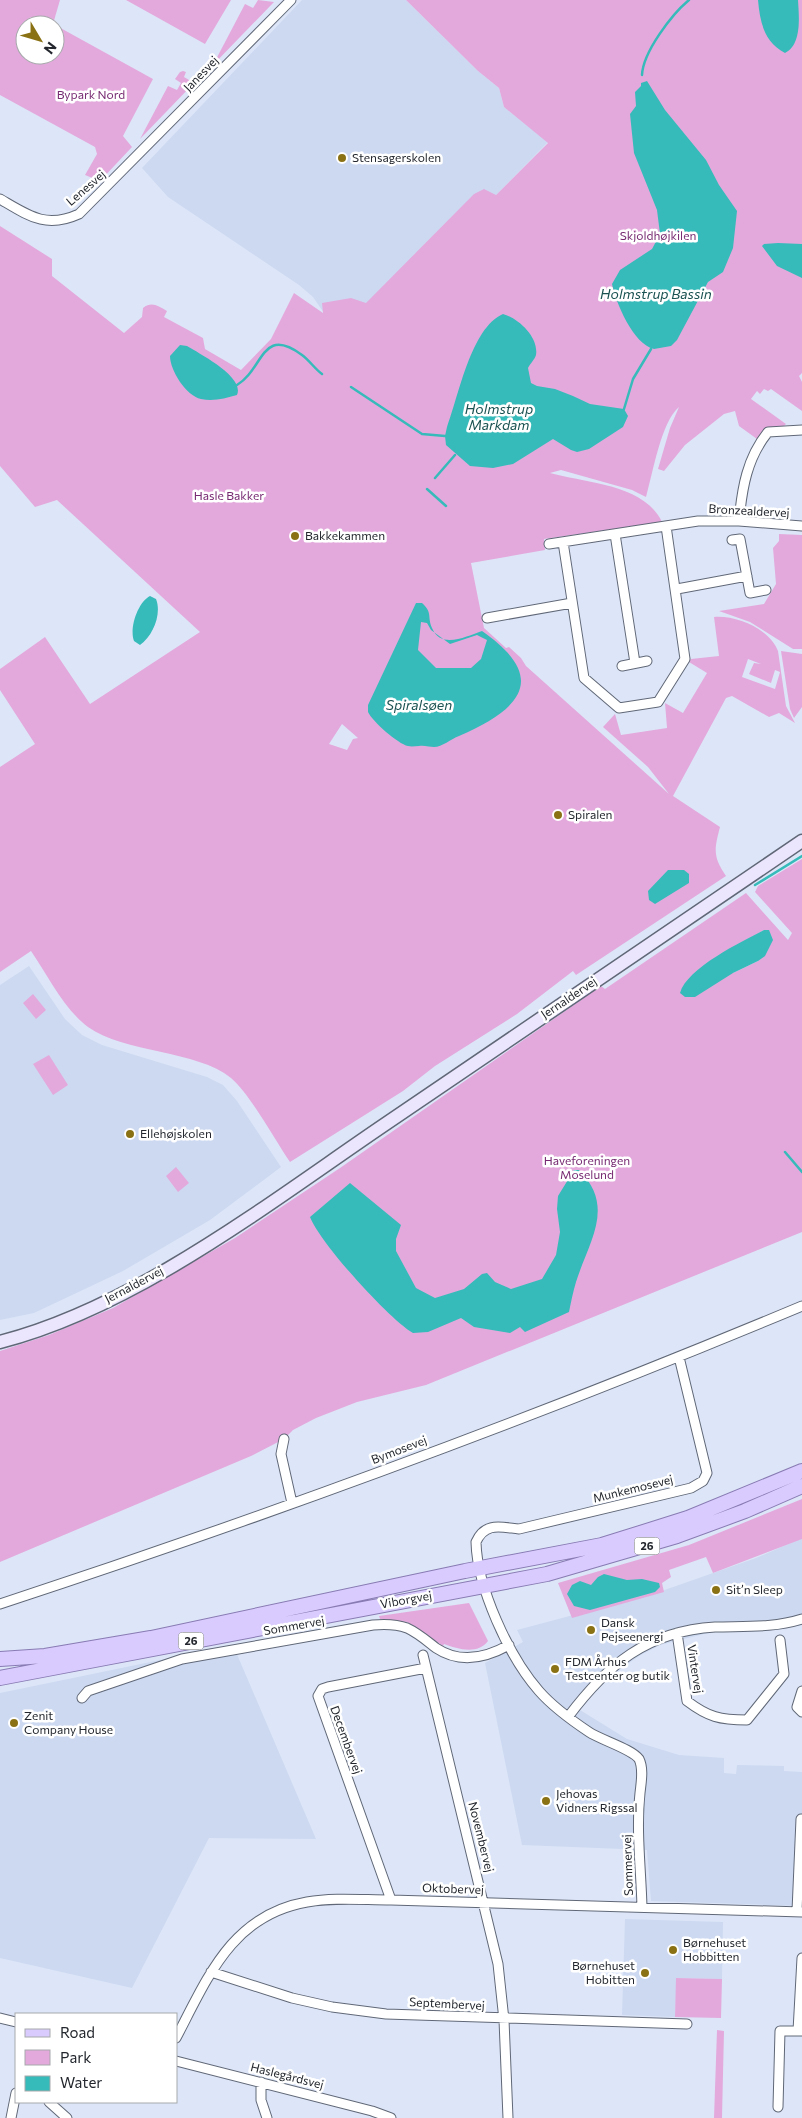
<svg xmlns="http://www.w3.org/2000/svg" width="802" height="2118" viewBox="0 0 802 2118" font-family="Commissioner,sans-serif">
<rect width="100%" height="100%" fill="#dde6f8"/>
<path fill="#cdd9f1" d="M302,0H406L478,71L499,88L504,107L548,142L358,336L324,313L313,297L299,285L168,197L142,168Z
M29,966L65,1019L82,1035L102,1045L207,1077L223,1085L237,1101L281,1167L210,1220L123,1271L34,1313L0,1320V985Z
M802,1538V1625L767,1631L712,1632L660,1645L639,1656L601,1683L580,1710L627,1739L679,1755L724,1758V1773L736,1774L737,1765L784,1766V1771L802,1772V1906L651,1901L647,1850L522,1845L485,1663L523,1642L517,1630L656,1593L756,1558Z
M233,1645L316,1839L209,1838L132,1988L0,1958V1693Z
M625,1919L723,1922L722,1979L677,1978L675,2017L622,2015Z"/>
<path fill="#e3a9dc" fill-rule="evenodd" d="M0,0H60L53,24L55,25H25V55H55V25L153,79L123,136L132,147L100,181L85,175L97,154L95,147L0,95Z
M126,0H231L205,44Z
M258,0L274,2L213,65L245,4L253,8Z
M406,0H802V373L799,376L802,382V411L771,389L768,391L764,389L760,394L757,391L751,399L786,424L782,428H768L757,439L739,426L735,411L724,414L685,445L664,471L658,469L670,428L679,407C661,422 653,473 646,497L632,490L561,470L550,473C586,483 644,484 662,522L544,539L545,550L471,563L484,628L506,648L509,647L521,658L526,666L669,794L648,767L603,727L615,714L621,735L667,728L665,703L683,713L707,673L689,662L691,659L719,656L714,617C736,615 770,629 778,651L786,706L795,723L779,713L769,717L732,696L726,698L673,796L720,827C714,850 713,857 726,876L576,975L573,971L517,1014L435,1066L403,1091L290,1162C275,1140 250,1094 231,1078C197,1050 124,1053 88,1027C64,1009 48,976 31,951L0,972V767L35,744L0,690V669L45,637L90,704L200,632L57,500L35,507L0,466V226L52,259V276L124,333L142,317L143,308C152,301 158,306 167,311L164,317L203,338L205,349L241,370L271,339L294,293L323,313L322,303L351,298L366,303L474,194L484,189L496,195L548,143L504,107L499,88L478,71ZM748,659L761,664L754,663L749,674L771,683L775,670L780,672L775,689L742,677ZM342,724L358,738L353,739L347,750L329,744Z
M183,71L186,72L184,77L194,83L140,139L168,86L177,90L181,83L175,79L180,72Z
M779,534L802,535V649H793L750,622L719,611L764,604L776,584L773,548L779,541Z
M781,651L802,654V707L794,718L790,709Z
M802,859V1232L426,1385L357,1402L316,1418L293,1430L284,1439L251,1456L0,1562V1351L49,1335L113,1308L235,1238L340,1168L601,986L605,989L746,893L788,940L792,933L755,892L758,886ZM764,930L758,961L733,973L701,968Z
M33,994L46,1010L36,1019L23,1003Z
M49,1055L68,1085L53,1095L33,1064Z
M176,1167L189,1183L178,1192L166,1176Z
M802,1499V1539L713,1573L706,1557L669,1570L671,1577L662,1583L664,1592L572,1618L558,1583L689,1545Z
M469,1603L488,1641C478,1655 457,1649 444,1644L443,1646L407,1622L380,1619L379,1616Z
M676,1978L722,1979L721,2018L675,2017Z
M717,2030L724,2031L722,2118H714Z"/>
<path fill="#36bbba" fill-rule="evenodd" d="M758,0H798C799,17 802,45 785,53C764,42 760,22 758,0Z
M647,81L665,110L706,160L719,185L737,211L733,248L723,272L708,282L677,340L671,346L654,349C633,344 616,303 612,284L620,270L652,249L660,234L657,210L634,153L630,114L636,106L635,92L641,86V83Z
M778,243L802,244V278L777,266L762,246L764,244Z
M503,314C518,318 539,337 536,355C535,359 530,364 528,368L531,383L537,386L555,389L573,396L590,404L624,409L628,416L623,427L589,449L577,452L571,450L553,439L513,464L493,468L470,466L446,445L445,436L447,427C459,395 471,328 503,314Z
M180,345L187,346C200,354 245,377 237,395C225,398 214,402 201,399C186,396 170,370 170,356Z
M150,596L156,599C162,614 153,636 140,645L134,641C129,628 138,602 150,596Z
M416,603H422C433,613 427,616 432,628C441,650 467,636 482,631C551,679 519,710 459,736C451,739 442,747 434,747C430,747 424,745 419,746C415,746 412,747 408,746C398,744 372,721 368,712V705ZM421,622L427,623L431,630L450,644L477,635L487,640L481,659L471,668H436L418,650Z
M668,870H684L689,874V883L655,904L649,900L648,891Z
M764,930H769L773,940L765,956L758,961L733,973L695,997H685L680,993C687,968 741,942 764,930Z
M574,1170H579C616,1207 589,1241 576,1282C573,1292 571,1302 569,1312L525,1332L520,1327L510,1333L474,1327L461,1318L428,1332L413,1333C389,1319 320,1243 310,1217L350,1183L401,1225L396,1239V1251L416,1288L435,1298L464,1289L482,1274L487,1273L495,1282L511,1289L542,1279L556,1255L560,1232L557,1209L558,1196Z
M604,1574L627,1580L642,1579L659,1583L660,1587L655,1592L590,1610L574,1606L567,1594L572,1585L580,1581L591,1585L598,1577Z"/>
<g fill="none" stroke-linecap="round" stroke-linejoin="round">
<path stroke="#36bbba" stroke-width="2.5" d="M642,75C643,52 672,14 689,0
M237,385C264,369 261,325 302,355C309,360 315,369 322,374
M351,387L422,434L445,436
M624,409L633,379L651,349
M435,478L455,455
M427,489L446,506
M755,885L802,856
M785,1152L802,1172"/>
<g stroke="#606877" stroke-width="11">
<path id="street" d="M0,199C29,216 46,229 79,214L291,0
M739,521C742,488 747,458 768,432L802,430
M615,534L635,663
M732,540L740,539L750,593L766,590
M563,542L584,678L619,708L658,702L685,659L666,526
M549,544L698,521H739L802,526
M677,589L747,576
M487,618L572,603
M622,666L647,661
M284,1439L281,1454L292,1503
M0,1604C271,1515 539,1416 802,1306
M677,1633L687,1701C708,1717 720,1720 747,1720L784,1674L780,1640
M423,1655L498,1964L504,2020L508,2118
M802,1691L797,1707L802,1712
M82,1698L88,1691L182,1659L373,1625C384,1624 396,1624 407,1628C418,1633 427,1641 436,1648C460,1664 486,1658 509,1645
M568,1717C607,1665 647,1631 715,1627C744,1626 774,1628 802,1619
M391,1900L318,1696L322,1689L328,1687L426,1668
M642,1907C641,1869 636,1831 640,1793C641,1783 644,1769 639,1759C632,1749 601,1740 589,1732C571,1720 553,1707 539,1691C509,1657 477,1587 476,1542C485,1522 500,1527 519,1529L691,1488L703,1481L707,1473L679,1357
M797,1911L801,1819
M211,1972L292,1998L332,2007L386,2014L687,2024
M0,2018L16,2022
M798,2031L802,1958
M176,2038C208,1977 232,1915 307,1902C334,1897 363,1900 391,1900L802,1912
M176,2061L372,2111L391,2118
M261,2082V2100L267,2118
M49,2102L67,2118
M778,2107L780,2031H802
M11,2118L16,2093"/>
</g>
<g stroke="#606877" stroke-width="15">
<path id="secondary" d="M0,1342C136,1307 269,1203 384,1125C523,1030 663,936 802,841"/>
</g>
<g stroke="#887bb3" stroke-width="16">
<path id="primary" d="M0,1659L45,1656L151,1638L465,1571L602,1545L688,1518L802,1471
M0,1678L547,1574L677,1536L745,1511L802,1486"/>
</g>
<use href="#street" stroke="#fff" stroke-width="9"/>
<use href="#secondary" stroke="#ece5fe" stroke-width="12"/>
<use href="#primary" stroke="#d9cbfd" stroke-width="14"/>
</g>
<g fill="#8a7214" stroke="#fff" stroke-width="2">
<circle cx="342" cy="158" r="5"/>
<circle cx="295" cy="536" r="5"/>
<circle cx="558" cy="815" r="5"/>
<circle cx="130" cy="1134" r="5"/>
<circle cx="716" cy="1590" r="5"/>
<circle cx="591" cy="1630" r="5"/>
<circle cx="555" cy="1669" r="5"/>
<circle cx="14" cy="1723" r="5"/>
<circle cx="546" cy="1801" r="5"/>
<circle cx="673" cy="1950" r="5"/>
<circle cx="645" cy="1973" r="5"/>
</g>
<g text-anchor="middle" stroke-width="5" stroke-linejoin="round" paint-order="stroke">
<g fill="#fff" stroke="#65686c" stroke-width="1">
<rect x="634.5" y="1537.5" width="25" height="17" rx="4"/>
<rect x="178.5" y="1632.5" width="25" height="17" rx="4"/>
</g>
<g font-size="11" font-weight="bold" fill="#23272d">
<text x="647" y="1550">26</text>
<text x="191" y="1645">26</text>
</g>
<g font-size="12" fill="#23272d" stroke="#fff">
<text transform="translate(201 74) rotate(-46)" y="4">Janesvej</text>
<text transform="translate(86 188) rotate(-41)" y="4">Lenesvej</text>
<text transform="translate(749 511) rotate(3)" y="4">Bronzealdervej</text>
<text transform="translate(569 998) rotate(-34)" y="4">Jernaldervej</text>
<text transform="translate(134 1285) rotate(-28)" y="4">Jernaldervej</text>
<text transform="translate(399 1450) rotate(-21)" y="4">Bymosevej</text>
<text transform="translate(633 1489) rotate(-14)" y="4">Munkemosevej</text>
<text transform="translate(406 1600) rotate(-10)" y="4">Viborgvej</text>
<text transform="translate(294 1626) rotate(-10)" y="4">Sommervej</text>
<text transform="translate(695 1669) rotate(81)" y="4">Vintervej</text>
<text transform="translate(346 1740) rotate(70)" y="4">Decembervej</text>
<text transform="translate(481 1837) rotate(76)" y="4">Novembervej</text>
<text transform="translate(628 1865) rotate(-92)" y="4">Sommervej</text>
<text transform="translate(453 1889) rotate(2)" y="4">Oktobervej</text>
<text transform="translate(447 2004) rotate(3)" y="4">Septembervej</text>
<text transform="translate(287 2076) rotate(14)" y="4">Haslegårdsvej</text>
</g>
<g font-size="12" fill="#762971" stroke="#fff">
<text x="91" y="99">Bypark Nord</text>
<text x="658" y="240">Skjoldhøjkilen</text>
<text x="229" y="500">Hasle Bakker</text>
<text x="587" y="1165">Haveforeningen<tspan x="587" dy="14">Moselund</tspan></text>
</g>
<g font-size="12" fill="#23272d" stroke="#fff" text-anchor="start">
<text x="352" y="162">Stensagerskolen</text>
<text x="305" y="540">Bakkekammen</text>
<text x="568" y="819">Spiralen</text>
<text x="140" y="1138">Ellehøjskolen</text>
<text x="726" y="1594">Sit’n Sleep</text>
<text x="601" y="1627">Dansk<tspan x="601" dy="14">Pejseenergi</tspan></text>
<text x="565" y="1666">FDM Århus<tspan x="565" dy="14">Testcenter og butik</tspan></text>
<text x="24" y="1720">Zenit<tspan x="24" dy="14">Company House</tspan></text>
<text x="556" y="1798">Jehovas<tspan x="556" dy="14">Vidners Rigssal</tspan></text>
<text x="683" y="1947">Børnehuset<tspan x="683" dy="14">Hobbitten</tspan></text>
<text x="635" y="1970" text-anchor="end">Børnehuset<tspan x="635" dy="14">Hobitten</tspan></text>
</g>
<g font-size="14" font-style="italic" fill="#1a5151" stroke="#fff">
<text x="656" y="299">Holmstrup Bassin</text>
<text x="499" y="414">Holmstrup<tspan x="499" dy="16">Markdam</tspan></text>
<text x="419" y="710">Spiralsøen</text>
</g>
</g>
<rect x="15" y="2013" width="162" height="90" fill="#ffffff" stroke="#a7a9ab"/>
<rect x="25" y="2029" width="25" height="8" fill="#d9cbfd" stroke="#a7a9ab"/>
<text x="60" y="2038" font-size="15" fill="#23272d">Road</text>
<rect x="25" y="2050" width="25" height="15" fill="#e3a9dc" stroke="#a7a9ab"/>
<text x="60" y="2063" font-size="15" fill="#23272d">Park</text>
<rect x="25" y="2076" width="25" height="15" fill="#36bbba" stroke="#a7a9ab"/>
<text x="60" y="2088" font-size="15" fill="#23272d">Water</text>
<g transform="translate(40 40) rotate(128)"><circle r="24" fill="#ffffff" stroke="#a7a9ab"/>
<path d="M0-4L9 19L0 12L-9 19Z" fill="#8a7214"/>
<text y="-8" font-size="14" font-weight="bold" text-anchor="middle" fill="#23272d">N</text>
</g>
</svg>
